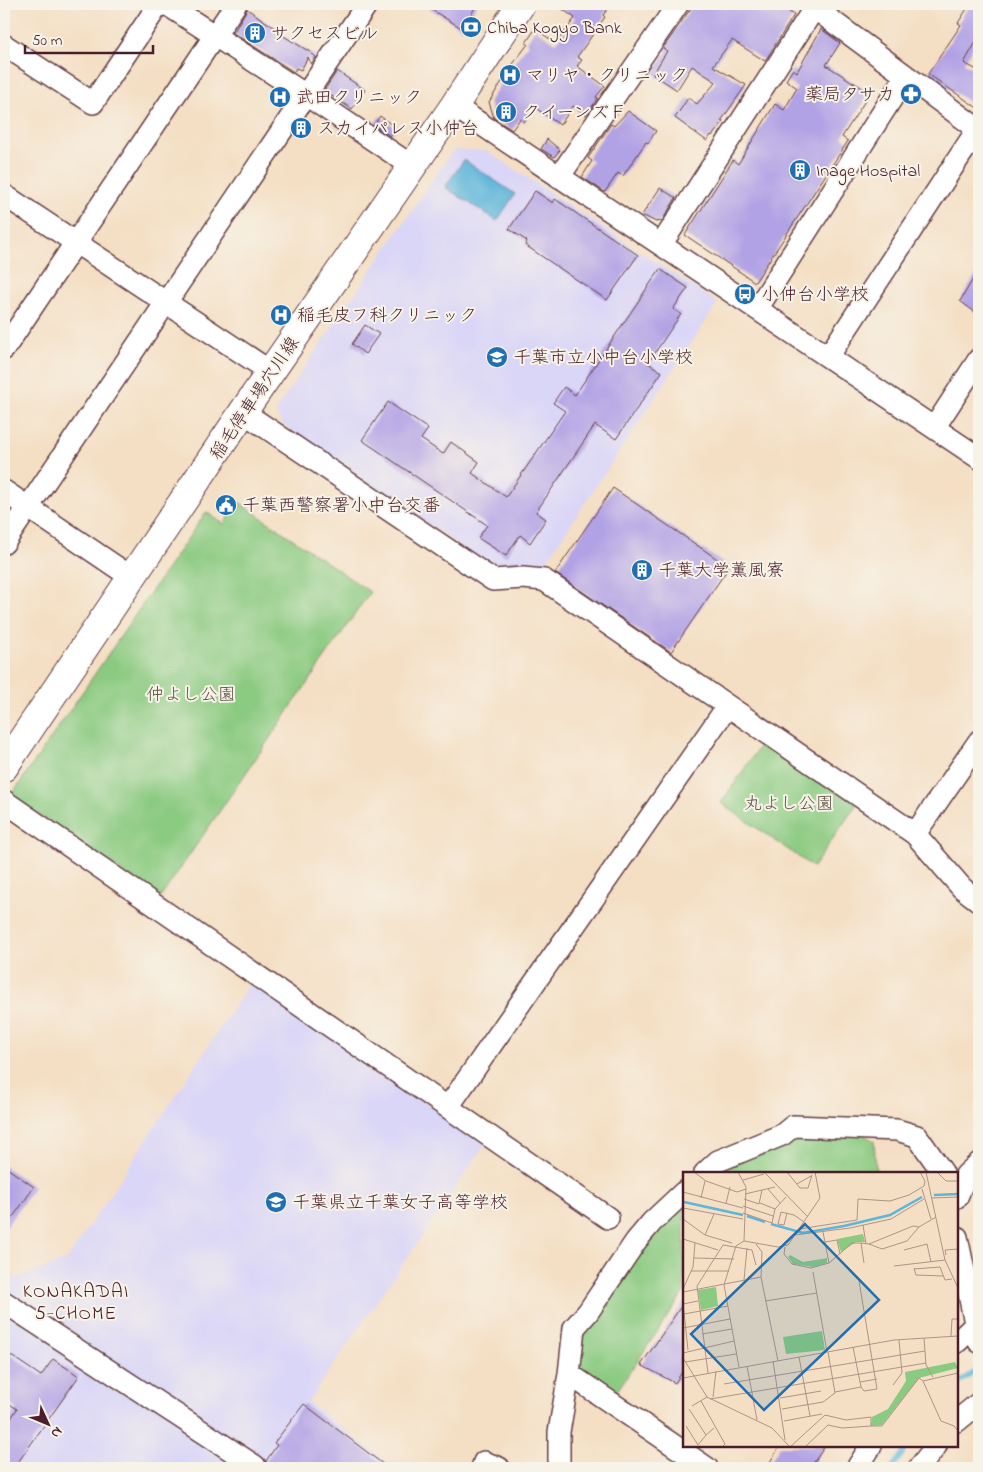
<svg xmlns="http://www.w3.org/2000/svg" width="983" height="1472" viewBox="0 0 983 1472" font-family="'Indie Flower','Klee One',sans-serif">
<rect width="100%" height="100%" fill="#f7f3e8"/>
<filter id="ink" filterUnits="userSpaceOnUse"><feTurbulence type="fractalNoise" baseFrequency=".02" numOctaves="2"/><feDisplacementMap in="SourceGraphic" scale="10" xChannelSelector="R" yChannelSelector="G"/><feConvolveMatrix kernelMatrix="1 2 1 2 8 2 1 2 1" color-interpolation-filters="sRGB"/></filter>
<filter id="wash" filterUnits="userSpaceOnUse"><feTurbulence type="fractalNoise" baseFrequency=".0096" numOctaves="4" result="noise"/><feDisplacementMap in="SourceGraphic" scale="20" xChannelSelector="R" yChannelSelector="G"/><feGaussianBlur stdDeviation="1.12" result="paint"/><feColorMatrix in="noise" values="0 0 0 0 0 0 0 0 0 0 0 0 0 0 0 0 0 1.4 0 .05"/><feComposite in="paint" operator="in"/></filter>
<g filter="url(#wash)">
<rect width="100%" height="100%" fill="#f4dfc4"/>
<path fill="#dad6f7" d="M453,150L487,151L718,303L543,566L525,560L508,567L486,564L282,424L275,411Z
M251,981L486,1143L308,1402L395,1468H4V1282L67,1260Z"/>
<path fill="#8bca81" stroke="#6a7456" d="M239,502L370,592L160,898L11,796L206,512L224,524Z
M764,740L857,804L813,867L721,803Z
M862,1133L874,1141L876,1170L858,1173H713L792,1134Z
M684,1202V1292L615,1394L579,1367L583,1331L643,1242Z"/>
<path fill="#5db5da" stroke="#546a82" d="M464,160L515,194L497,221L445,187Z"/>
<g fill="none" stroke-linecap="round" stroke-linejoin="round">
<path stroke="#5db5da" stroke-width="5" d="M957,1384L979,1369
M892,1468L908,1446"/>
</g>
<g id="blocks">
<path fill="#b1a1e5" d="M422,4H477L463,29Z
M555,4H612L603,15L605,17L577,57L582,60L577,66L605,86L596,97L598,98L586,115L573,106L560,125L534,107L524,122L520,119L512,130L494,118L489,102L513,64L528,44L526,43L535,29L556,43L575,18Z
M694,4H788L785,9L794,15L765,61L732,40L713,66L746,85L721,121L723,122L712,136L711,135L707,141L675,118L688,98L697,104L716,82L692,66L677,90L653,74L667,51L663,48Z
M970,4H979V37L964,63L979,71V109L928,74L961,25L958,23Z
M247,9L278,30L277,32L310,52L316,57L311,64L308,57L301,70L296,68L294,72L233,33Z
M821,29L840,43L826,65L870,93L842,137L848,141L755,282L685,235L733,160L738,164L775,104L784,110L797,88L786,80L793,69L797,72Z
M337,71L365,90L352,109L324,91Z
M628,111L656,131L648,143L646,142L623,176L618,173L605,192L582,177L592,161L588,158L611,124L614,126Z
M380,116L396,128L390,136L374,125Z
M547,139L560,150L554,157L541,149Z
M660,188L676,198L662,221L656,222L642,215Z
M535,191L553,203L555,199L638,255L607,300L525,245L527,241L509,229Z
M660,269L688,288L673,309L681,314L648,363L662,372L616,439L595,425L536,512L546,519L530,543L520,535L506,556L478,538L487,525L362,440L388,402L428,429L421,439L443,454L451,442L479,462L472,473L506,497L565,411L553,403L564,387L575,395Z
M979,269V315L960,301Z
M365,325L379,334L365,354L352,344Z
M613,488L729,567L671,652L555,573Z
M4,1166L34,1187L4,1230Z
M684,1302V1369L675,1383L641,1365Z
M4,1351L41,1376L53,1359L79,1376L14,1468H4V1429L17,1409L4,1400Z
M304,1404L388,1468H267L266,1461L277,1445L274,1443Z
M780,1446H825L810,1468H780L770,1462Z"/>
</g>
</g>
<g filter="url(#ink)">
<use href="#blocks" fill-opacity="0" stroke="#643c42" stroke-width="1"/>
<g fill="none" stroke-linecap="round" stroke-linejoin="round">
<g stroke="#643c42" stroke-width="24">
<path id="minor" d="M166,4L306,95L412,166
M809,4L979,130
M4,45L93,103L159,4
M454,106L979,458
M559,177L678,4
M4,195L271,372
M661,245L817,4
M757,309L906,76
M4,349L236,4
M828,357L979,127
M243,412L493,580L523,578L544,580L915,834L962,888L979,901
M934,428L979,359
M4,491L131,577
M4,543L367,4
M4,801L608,1218
M915,834L979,741
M448,1107L727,707
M705,1173L718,1161L782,1135L793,1126L897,1130L917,1136L943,1173
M957,1197L966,1175L979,1163
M957,1237L979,1342
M4,1302L255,1466
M957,1342L976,1324
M569,1374L574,1328L588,1312L636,1241L652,1222L684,1192
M957,1421L979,1403
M482,1468L484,1462L499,1468
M559,1468V1432L569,1374L707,1468
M857,1468L871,1446
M919,1468L936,1446"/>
</g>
<g stroke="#643c42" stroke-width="30">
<path id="major" d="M4,767L243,412L454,106L521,4"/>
</g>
<use href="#minor" stroke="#fff" stroke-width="21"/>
<use href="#major" stroke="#fff" stroke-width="28"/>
</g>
</g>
<defs>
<g id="bank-disc" transform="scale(1.125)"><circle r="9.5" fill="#1f6fb2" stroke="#f7f3e8"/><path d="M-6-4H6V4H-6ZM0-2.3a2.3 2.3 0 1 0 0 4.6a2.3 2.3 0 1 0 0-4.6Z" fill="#fff"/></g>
<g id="building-disc" transform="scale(1.125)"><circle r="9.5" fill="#1f6fb2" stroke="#f7f3e8"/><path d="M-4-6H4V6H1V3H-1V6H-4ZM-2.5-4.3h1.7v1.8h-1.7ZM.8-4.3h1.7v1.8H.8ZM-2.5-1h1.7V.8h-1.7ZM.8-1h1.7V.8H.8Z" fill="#fff"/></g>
<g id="hospital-disc" transform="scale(1.125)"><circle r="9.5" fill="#1f6fb2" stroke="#f7f3e8"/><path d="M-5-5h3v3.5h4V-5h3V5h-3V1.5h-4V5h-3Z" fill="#fff"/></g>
<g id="pharmacy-disc" transform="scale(1.125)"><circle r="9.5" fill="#1f6fb2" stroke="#f7f3e8"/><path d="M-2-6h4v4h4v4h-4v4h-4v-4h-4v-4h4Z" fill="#fff"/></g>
<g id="bus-disc" transform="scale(1.125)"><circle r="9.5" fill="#1f6fb2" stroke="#f7f3e8"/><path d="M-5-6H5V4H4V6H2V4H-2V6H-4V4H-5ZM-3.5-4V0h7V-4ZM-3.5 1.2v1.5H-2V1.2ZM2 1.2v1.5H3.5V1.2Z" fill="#fff"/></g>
<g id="school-disc" transform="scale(1.125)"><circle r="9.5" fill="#1f6fb2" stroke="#f7f3e8"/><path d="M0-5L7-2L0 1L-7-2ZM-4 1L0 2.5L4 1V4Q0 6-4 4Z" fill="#fff"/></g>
<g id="civic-disc" transform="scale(1.125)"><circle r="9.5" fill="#1f6fb2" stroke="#f7f3e8"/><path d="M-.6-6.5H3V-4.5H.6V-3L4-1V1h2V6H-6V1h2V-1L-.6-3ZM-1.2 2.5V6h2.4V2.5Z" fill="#fff"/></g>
</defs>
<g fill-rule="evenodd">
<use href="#bank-disc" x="471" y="27"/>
<use href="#building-disc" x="255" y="33"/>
<use href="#hospital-disc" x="510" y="75"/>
<use href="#pharmacy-disc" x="911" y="94"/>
<use href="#hospital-disc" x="280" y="97"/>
<use href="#building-disc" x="506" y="112"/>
<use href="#building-disc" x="301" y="128"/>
<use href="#building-disc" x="800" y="170"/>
<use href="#bus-disc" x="745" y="294"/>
<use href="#hospital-disc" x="281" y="315"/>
<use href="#school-disc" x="497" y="357"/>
<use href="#civic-disc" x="226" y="505"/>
<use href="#building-disc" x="642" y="570"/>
<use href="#school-disc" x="276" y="1202"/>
</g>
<g text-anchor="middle" stroke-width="4" stroke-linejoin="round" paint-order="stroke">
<g font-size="18" fill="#4a1f2b" stroke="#f7f3e8" text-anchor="start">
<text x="487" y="33">Chiba Kogyo Bank</text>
<text x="271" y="39">サクセスビル</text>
<text x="526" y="81">マリヤ・クリニック</text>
<text x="895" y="100" text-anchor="end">薬局タサカ</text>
<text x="296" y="103">武田クリニック</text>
<text x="522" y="118">クイーンズＦ</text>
<text x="317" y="134">スカイパレス小仲台</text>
<text x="816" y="176">Inage Hospital</text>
<text x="761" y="300">小仲台小学校</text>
<text x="297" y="321">稲毛皮フ科クリニック</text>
<text x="513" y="363">千葉市立小中台小学校</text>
<text x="242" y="511">千葉西警察署小中台交番</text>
<text x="658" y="576">千葉大学薫風寮</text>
<text x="292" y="1208">千葉県立千葉女子高等学校</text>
</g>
<g font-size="18" fill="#4a1f2b" stroke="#f7f3e8">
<text transform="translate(254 398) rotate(-56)" y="6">稲毛停車場穴川線</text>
</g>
<g font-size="18" fill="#5e5245" stroke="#f7f3e8">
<text x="191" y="700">仲よし公園</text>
<text x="789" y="809">丸よし公園</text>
</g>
<g font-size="19" letter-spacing="1" fill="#4a1f2b" stroke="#f7f3e8">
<text x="76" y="1297">KONAKADAI<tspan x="76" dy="22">5-CHOME</tspan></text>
</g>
</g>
<g transform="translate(683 1172)">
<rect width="275" height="275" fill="#f4dfc4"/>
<path d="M180,62L182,70H173L158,80L154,67ZM107,83L120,90L144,86V91L130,95L110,92L105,85ZM33,115L35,134L18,138L15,118ZM139,159L142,178L103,182L100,165ZM272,190L275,196L236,206L199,253L188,254L189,245L205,237L223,209L222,200Z" fill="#8bca81"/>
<path fill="none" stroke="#5db5da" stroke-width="2.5" d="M251,23L275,22M1,30L60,43M64,44L82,50M88,52L120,61L161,54L207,43L239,25"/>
<path fill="none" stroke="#b09287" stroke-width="1" d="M11,0L23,9L54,20L63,17M55,0L63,15L61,69M81,0L124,44M104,0L117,16H125L129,3M243,0L262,88L275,116M254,0L263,9H275M60,8L81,2M114,12L128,4M85,17L97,31M239,17L248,47M0,20L60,36M62,22L92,15M18,26L22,9M249,26L275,25M61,27L76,32L79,18M43,31L47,15M77,31L92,37M60,34L90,44M0,36L60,47M60,41L89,51L92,37L103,25M104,41L101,53L95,52L98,40L111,43L121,50M0,47L22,63L49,71M180,53L183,72M116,57L174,48L175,27L207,29L226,23L241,14L242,9L237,0M140,60L146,91L169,71H178M22,63L31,42M112,63L167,56L208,47L241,27M0,67L35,78M142,70L154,68L157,82M73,72L79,80L78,105L95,189M186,72L199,77L224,69L236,55M102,75L101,82L109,92L128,96L146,91M221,78L244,72L248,90M263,83L262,78L275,77M11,86L51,87M181,91L178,71L186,72L230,54L236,55L253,45M211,94L262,88M231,96L233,103L260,104M231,97L257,95L262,108L269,107M8,99H46M130,100L144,180M61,108L64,76M0,117L10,95L12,71M0,120L78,105M82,129L134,121M0,131L5,178M0,132L15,129M1,142L45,134M0,156L47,147M19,162L49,157M268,164L269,147H275M241,166L243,193L250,205M170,175L178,215L181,219L194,217L176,109M0,181L51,169M116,185L127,244M0,186L24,225L89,256L107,275M90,189L102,268M2,190L53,182M64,194L74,248M56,195L41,113L53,74L61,69L95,75L105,73L137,26L132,0M25,201L14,114L40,73L69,78L73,93M275,201L240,209L258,249L271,254L275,259M0,206L211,168L275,164M177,210L194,207M41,212L242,179M210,213L219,201L216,168M152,220L178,215M30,225L33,199M97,226L138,219M27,227L243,191M18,229L42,272L39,275M9,234L24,225M6,237L23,263L31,256M99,237L140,230L152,221L145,180M101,249L139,242M3,254L15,273L23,263M188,254H199L236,206L240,209M107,275L142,243L163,248L188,245V254L159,256L145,253L122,275"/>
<path fill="#1f6fb2" fill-opacity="0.15" stroke="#1f6fb2" stroke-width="2.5" d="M122,52L196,128L81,238L8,162Z"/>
<rect width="275" height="275" fill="none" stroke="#4a1f2b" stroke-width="2.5"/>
</g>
<rect width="983" height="1472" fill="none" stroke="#f7f3e8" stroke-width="20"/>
<g transform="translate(48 1424) rotate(134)" stroke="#f7f3e8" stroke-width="4" paint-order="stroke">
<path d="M0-4L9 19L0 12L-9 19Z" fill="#4a1f2b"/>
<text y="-8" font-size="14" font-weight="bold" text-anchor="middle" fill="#4a1f2b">N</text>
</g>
<path d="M25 45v8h128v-8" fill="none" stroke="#4a1f2b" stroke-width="2.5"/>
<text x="32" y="45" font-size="15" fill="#4a1f2b" stroke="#f7f3e8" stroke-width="4" paint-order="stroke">50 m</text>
</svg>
